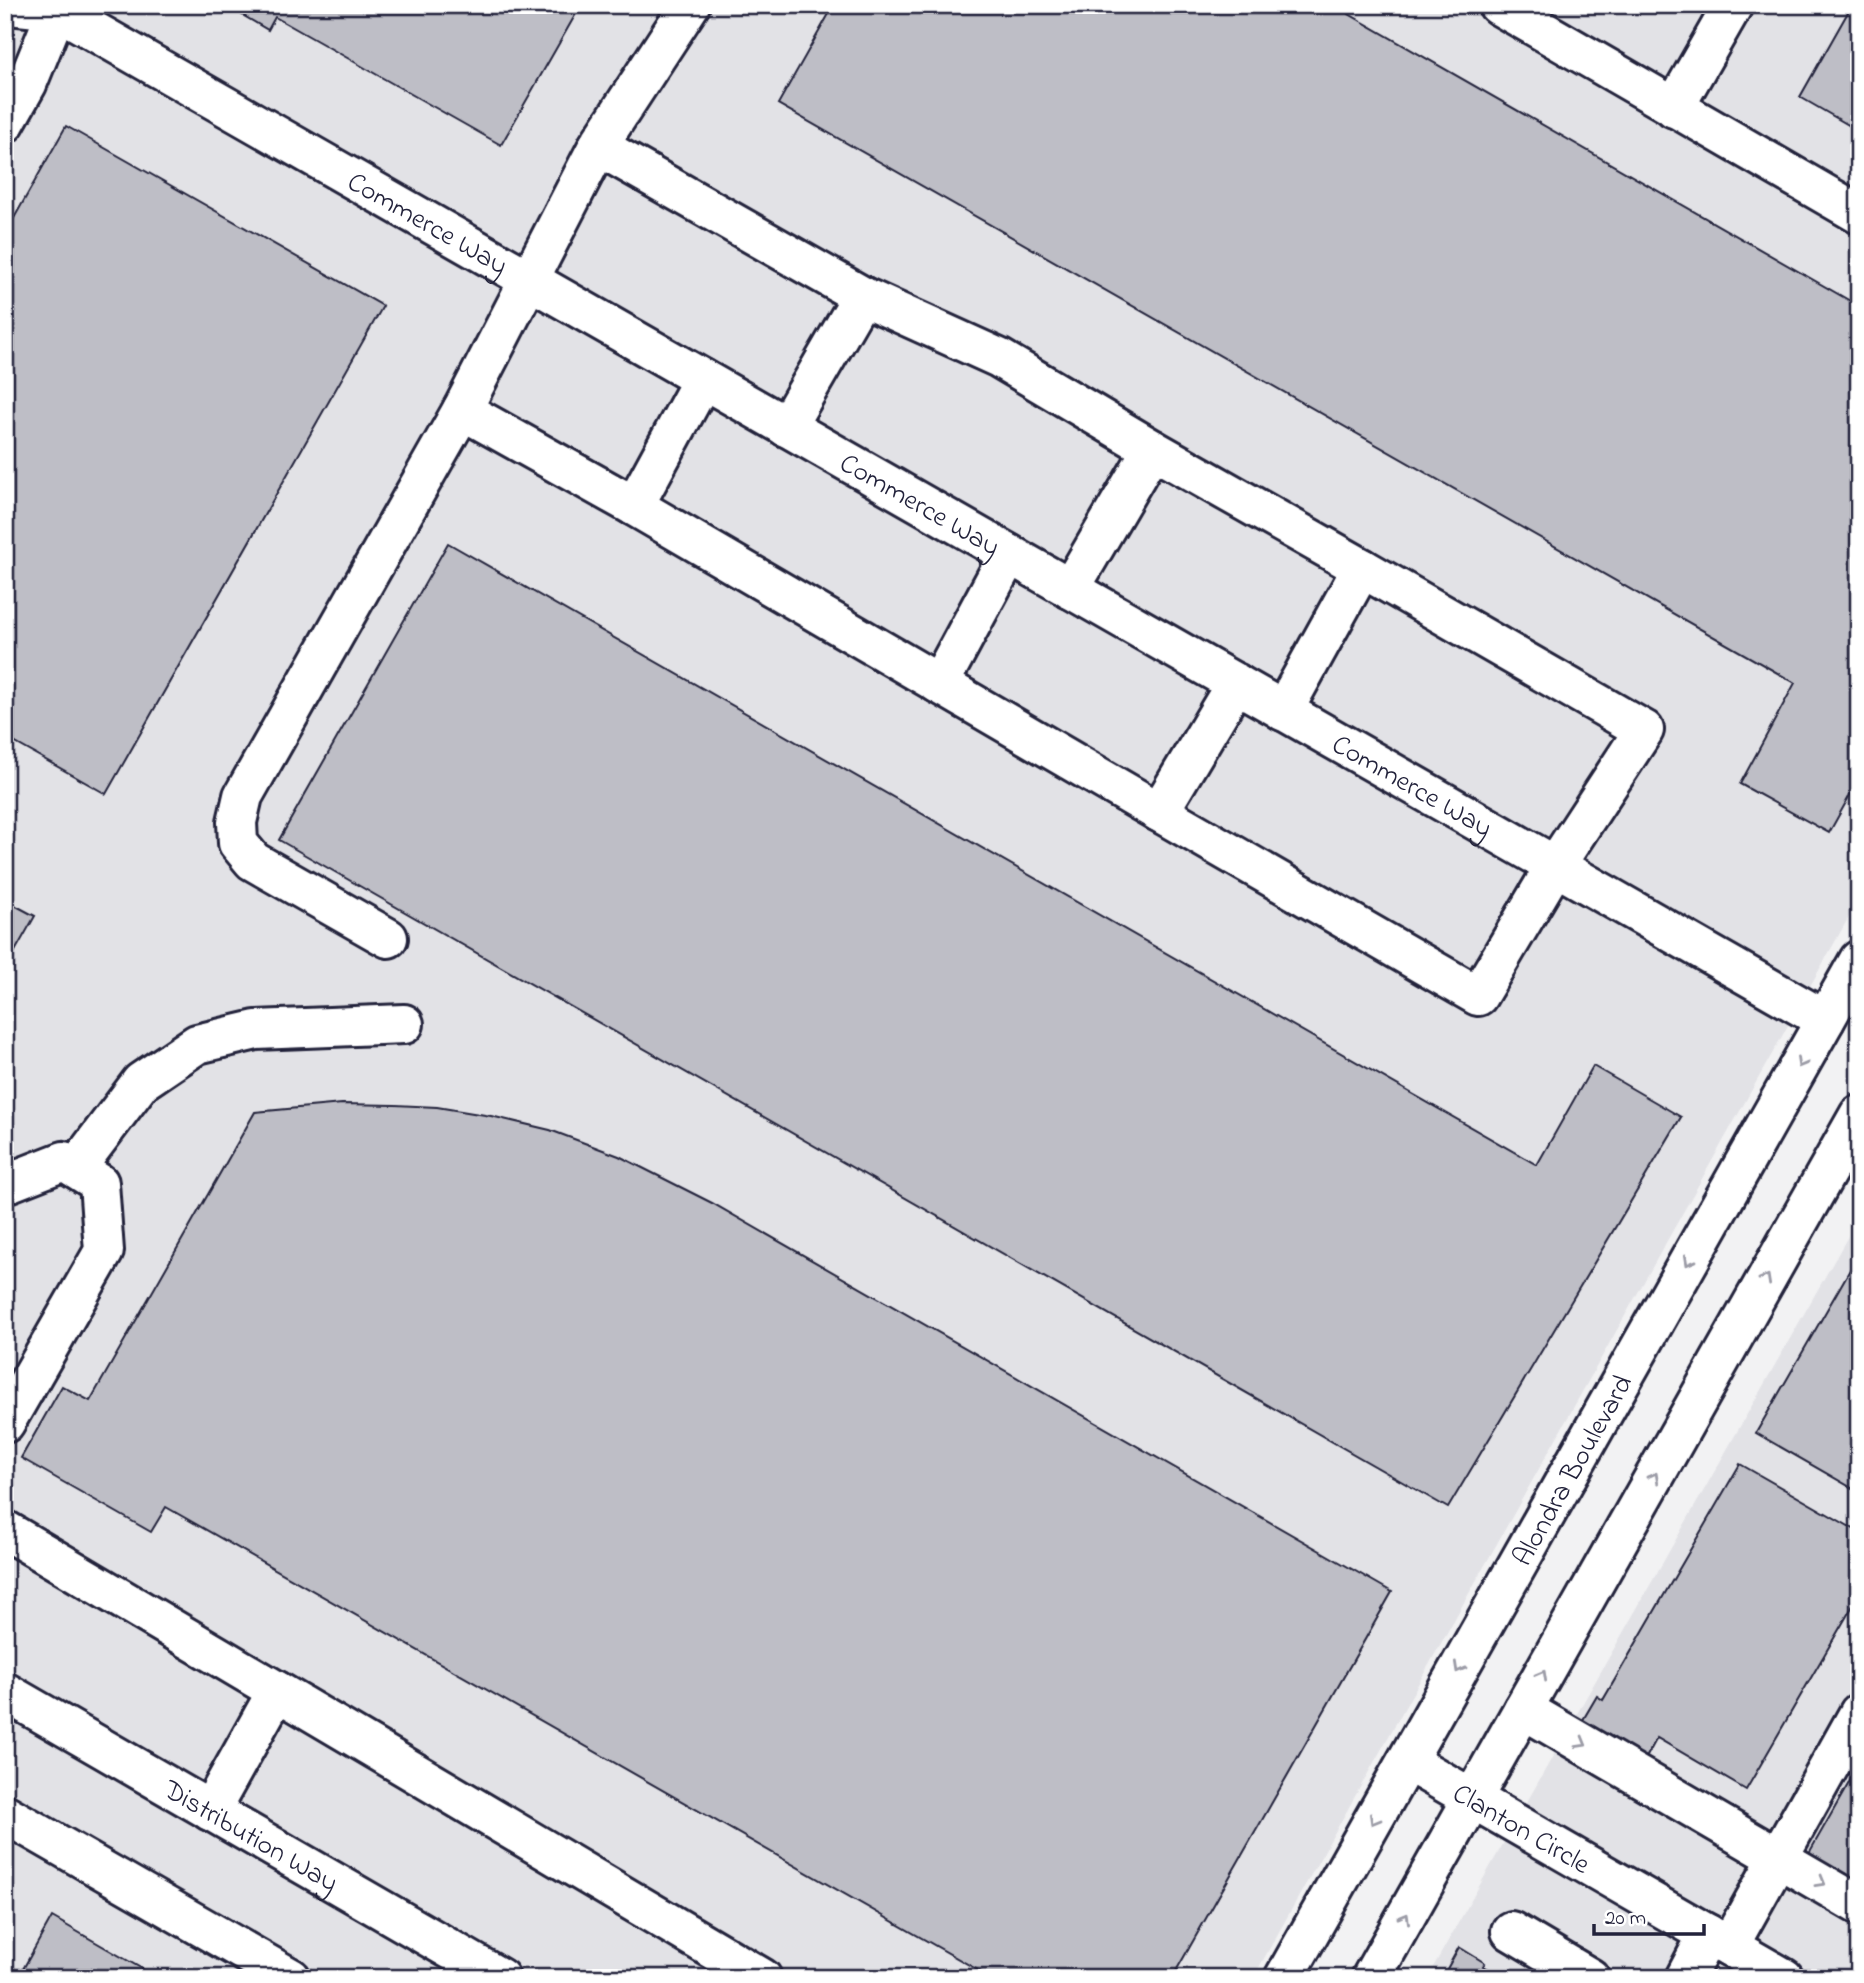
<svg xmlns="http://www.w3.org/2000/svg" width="1864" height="1983" viewBox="0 0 1864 1983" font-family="'Indie Flower',sans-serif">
<rect width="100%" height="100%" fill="#f2f2f3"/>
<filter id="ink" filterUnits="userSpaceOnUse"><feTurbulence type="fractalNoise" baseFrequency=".0143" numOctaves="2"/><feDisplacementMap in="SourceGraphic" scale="14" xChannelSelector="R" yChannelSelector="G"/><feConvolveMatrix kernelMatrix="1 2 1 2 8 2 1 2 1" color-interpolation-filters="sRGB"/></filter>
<g filter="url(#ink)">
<path fill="#e2e2e6" d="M5,5H1859V899L1253,1978H5Z
M1859,1217V1978H1427Z"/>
<path fill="#bebec6" stroke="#22223b" stroke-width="2" d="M225,5H581L501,145L275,17L268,30Z
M834,5H1333L1859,306V779L1829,833L1740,784L1795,683L778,104Z
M1852,5H1859V131L1800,97Z
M66,126L383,306L106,794L5,737V234Z
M448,543L1537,1165L1593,1066L1681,1117L1448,1508L279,840Z
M5,900L35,916L5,969Z
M342,1104L395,1105L437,1107L491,1116L550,1130L619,1156L712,1203L1392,1592L1172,1978H992L166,1507L151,1532L21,1458L62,1386L90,1401L255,1112Z
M1859,1254V1492L1756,1433Z
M1740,1464L1859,1532V1595L1746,1790L1657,1738L1641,1767L1577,1730L1597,1696L1603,1700Z
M1854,1774L1859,1777V1881L1809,1853Z
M52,1917L158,1978H18Z
M1459,1947L1485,1963L1483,1966L1505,1978H1442Z"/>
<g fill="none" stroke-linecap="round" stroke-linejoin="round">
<g stroke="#22223b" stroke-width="44">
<g id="minor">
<path id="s1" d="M9,5L57,10L1825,1020"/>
<path d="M1498,5L1859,214"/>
<path d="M1674,108L1733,5"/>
<path d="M5,123L27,84L57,10"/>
<path d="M598,146L690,5"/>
<path d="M862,296L999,358L1152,449L1070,589"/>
<path d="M703,379L634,506L1159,812"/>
<path d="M1152,449L1362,568L1283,711"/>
<path d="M634,506L462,410L598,146L862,296L786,427"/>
<path d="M1236,683L1159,812L1478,996L1555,866L1644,730L1362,568"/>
<path d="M939,684L1009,554"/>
<path d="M388,938L253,861L238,843L237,822L243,796L462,410"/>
<path d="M76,1168L141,1082L197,1044L256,1030L404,1024"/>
<path d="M5,1184L64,1161L99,1183L104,1251L5,1423"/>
<path d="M5,1530L762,1978"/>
<path id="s2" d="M5,1692L500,1978"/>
<path d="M1523,1709L1859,1905"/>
<path id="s3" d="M1407,1761L1784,1978"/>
<path d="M210,1811L277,1691"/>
<path d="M5,1814L291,1978"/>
<path d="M1511,1931L1590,1978"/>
<path d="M1729,1946L1859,1713"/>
<path d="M1685,1978L1708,1934"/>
</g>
</g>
<g stroke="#22223b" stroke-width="44">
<g id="major">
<path id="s4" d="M1284,1978L1859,960"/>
<path d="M1371,1978L1859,1115"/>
</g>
</g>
<use href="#minor" stroke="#fff" stroke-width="38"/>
<use href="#major" stroke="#fff" stroke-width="38"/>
</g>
<defs><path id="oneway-chevron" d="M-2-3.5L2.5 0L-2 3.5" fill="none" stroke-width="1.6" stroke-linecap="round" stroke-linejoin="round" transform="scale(1.75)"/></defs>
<g stroke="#9c9ca7">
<use href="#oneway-chevron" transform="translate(1801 1063) rotate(119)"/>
<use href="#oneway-chevron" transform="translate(1689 1261) rotate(119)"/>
<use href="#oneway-chevron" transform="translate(1766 1279) rotate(-61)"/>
<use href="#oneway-chevron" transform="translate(1654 1477) rotate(-61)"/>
<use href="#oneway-chevron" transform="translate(1459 1668) rotate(119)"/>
<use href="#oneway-chevron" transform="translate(1542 1675) rotate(-61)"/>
<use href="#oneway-chevron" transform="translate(1582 1743) rotate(30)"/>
<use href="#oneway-chevron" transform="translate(1374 1820) rotate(120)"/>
<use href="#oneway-chevron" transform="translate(1821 1882) rotate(30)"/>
<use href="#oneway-chevron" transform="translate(1405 1918) rotate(-61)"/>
</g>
</g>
<g text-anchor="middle" stroke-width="7" stroke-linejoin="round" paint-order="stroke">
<g font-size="28" fill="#22223b" stroke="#fff">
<text dy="10" stroke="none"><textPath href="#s1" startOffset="476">Commerce Way</textPath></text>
<text dy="10" stroke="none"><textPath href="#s1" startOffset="1043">Commerce Way</textPath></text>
<text dy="10" stroke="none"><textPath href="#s1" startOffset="1610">Commerce Way</textPath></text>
<text dy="10" stroke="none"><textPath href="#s4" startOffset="584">Alondra Boulevard</textPath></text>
<text dy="10" stroke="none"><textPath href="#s3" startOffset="133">Clanton Circle</textPath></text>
<text dy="10" stroke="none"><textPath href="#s2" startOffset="285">Distribution Way</textPath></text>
</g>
</g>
<rect width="1864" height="1983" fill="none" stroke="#fff" stroke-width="28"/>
<rect x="14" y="14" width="1836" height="1955" fill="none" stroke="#22223b" stroke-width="2.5" filter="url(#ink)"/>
<path d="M1594 1924v10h110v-10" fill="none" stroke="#22223b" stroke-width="3.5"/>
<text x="1605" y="1924" font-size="21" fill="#22223b" stroke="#ffffff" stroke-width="5" paint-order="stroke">20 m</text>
</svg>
